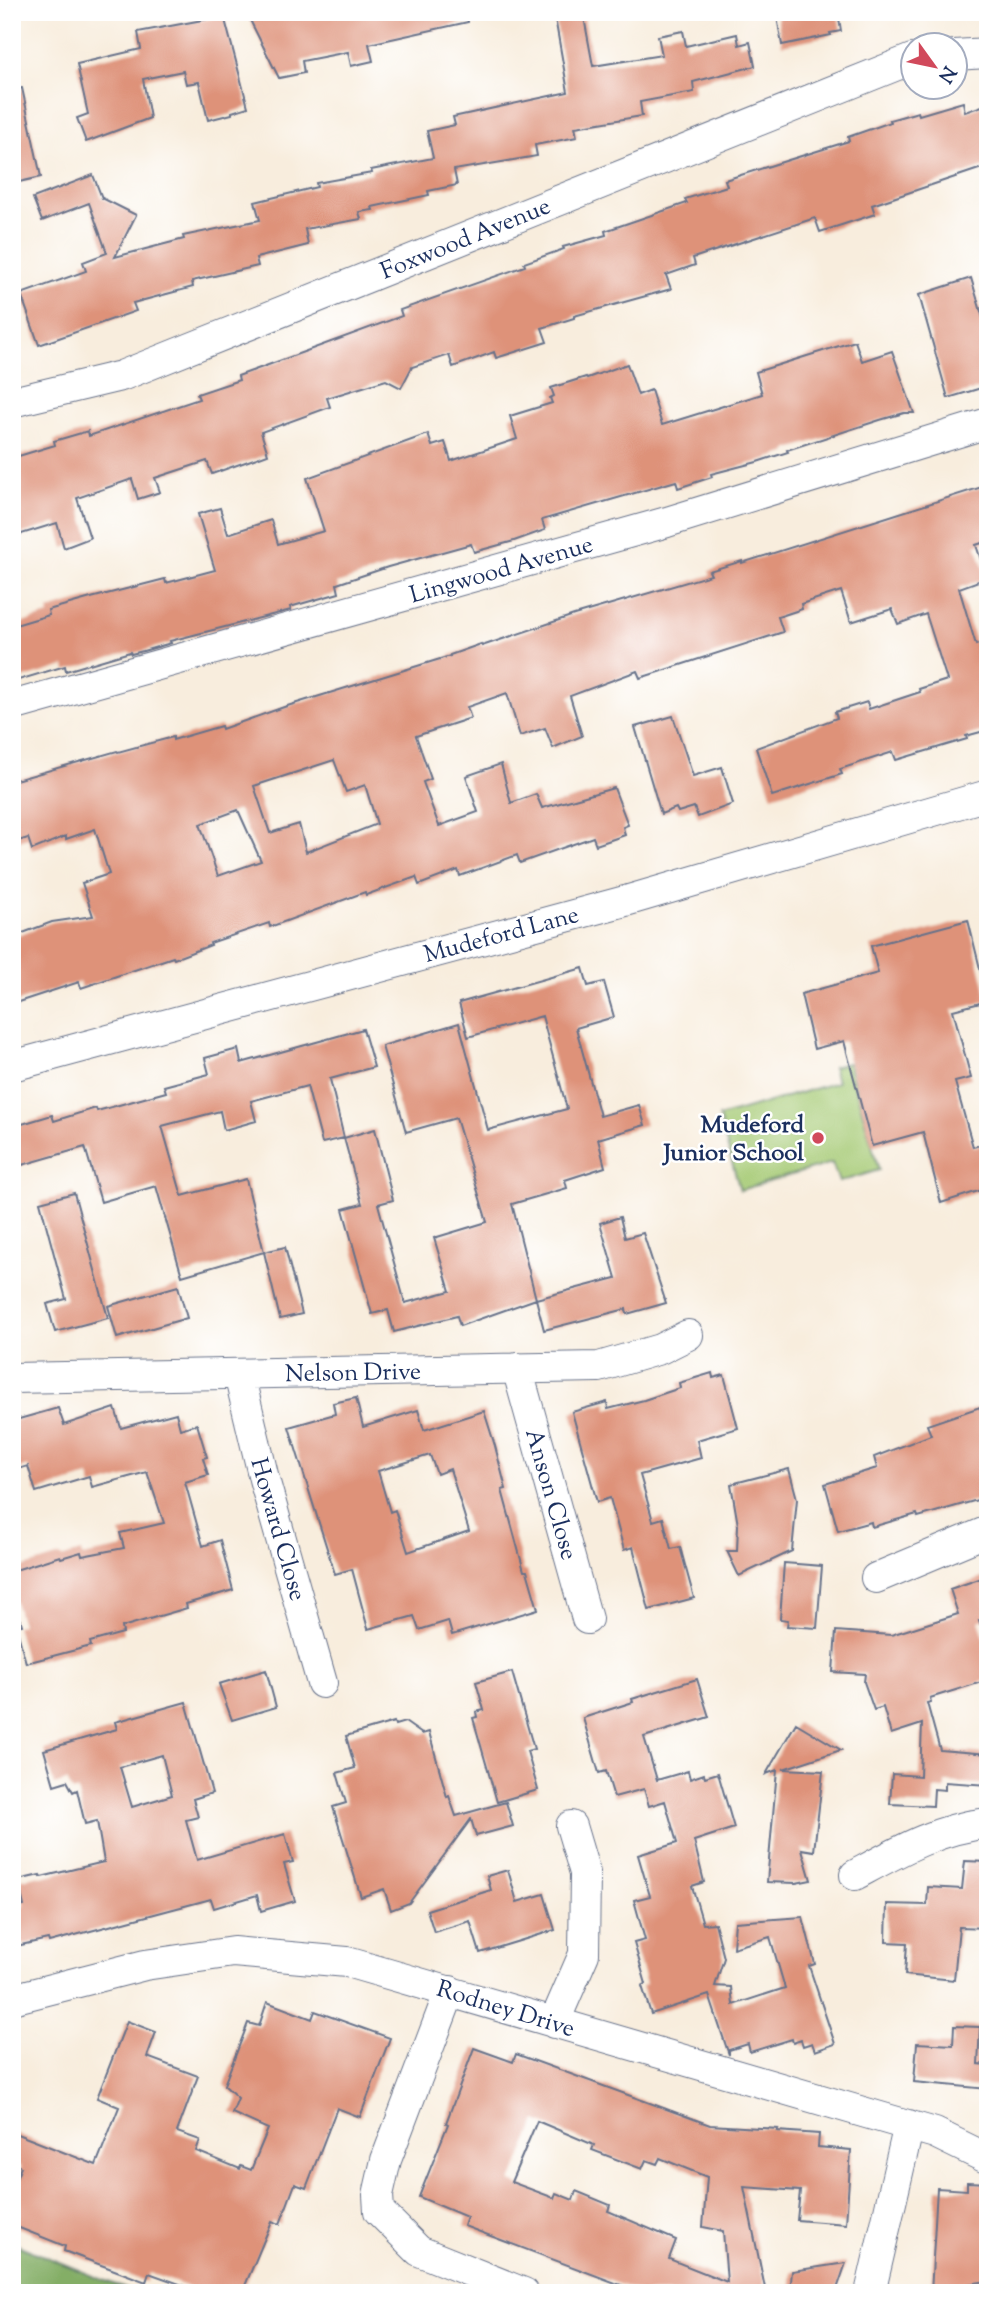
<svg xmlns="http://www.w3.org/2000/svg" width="1000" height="2305" viewBox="0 0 1000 2305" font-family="'Sorts Mill Goudy',serif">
<rect width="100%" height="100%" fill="#fff"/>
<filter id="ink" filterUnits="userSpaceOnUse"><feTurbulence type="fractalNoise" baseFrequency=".0143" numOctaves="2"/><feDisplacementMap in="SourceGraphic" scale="14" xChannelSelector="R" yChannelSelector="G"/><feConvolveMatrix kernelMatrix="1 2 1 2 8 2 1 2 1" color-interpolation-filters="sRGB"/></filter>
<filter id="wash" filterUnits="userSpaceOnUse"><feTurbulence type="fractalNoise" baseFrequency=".00686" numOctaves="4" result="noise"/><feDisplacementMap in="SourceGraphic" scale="28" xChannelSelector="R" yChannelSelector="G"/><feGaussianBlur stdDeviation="1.57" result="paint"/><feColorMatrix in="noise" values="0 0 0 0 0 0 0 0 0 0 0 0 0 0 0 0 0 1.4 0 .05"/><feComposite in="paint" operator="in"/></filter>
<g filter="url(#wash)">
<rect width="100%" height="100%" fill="#f8eddd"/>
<path fill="#a6ca74" stroke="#607c69" stroke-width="2" d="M848,1063L879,1170L839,1182L832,1163L740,1190L719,1117L837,1082L833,1067Z"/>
<path fill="#84ae66" stroke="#506e62" stroke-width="2" d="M12,2243L135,2293H12Z"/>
<g id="blocks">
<path fill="#de9279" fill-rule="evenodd" d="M246,12H467L468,22L369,44L373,61L351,66L348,52L302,61L304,73L279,78Z
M554,12H583L593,66L662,55L658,36L683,31L686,46L737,34L739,45L750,42L755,66L693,82L694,92L640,102L642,116L575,127L577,137L535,145L537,156L454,170L457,185L428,191L429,195L372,207L373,210L359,212L361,219L305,229L308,245L256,258L258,266L192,281L193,287L133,303L136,311L39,345L21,294L86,271L83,262L107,253L89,203L42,221L33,198L93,175L102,198L136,215L115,257L184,239L183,236L260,220L255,202L317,187L316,183L372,173L371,170L433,158L427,131L455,125L453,117L568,92Z
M786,12H838L841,31L830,33L831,35L782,45L777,17L787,15Z
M224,16L248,107L232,112V114L208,120L199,82L186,84L183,71L143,79L150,118L86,142L77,118L88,114L77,64L141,49L138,32Z
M22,88L41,177L19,182L12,152V89Z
M963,102L965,112L988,104V166L872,205L875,214L820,232L815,218L693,258L695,265L666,275L671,289L574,316V318L542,328L547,342L496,358L494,352L453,367L449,355L412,367L401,388L386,380L327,398L330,407L261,432L268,454L212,474L207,461L155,478L160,492L138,499L132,479L77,498L90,538L64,548L57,523L12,537V458L55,445L54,441L88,431L89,436L199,399L197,394L239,380L238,376L402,316L400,310L525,266L524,263L564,249L563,247L606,235L605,231L687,203L685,199L727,186L725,180L849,141L848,137L891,122L890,120L918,112L919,115Z
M971,278L988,335V386L948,398L919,295Z
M855,341L862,361L892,351L914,413H904L880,420L787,450L788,452L757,462L711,474L712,477L678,488L676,481L542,520L545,530L514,541L474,552L471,544L388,567L337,584L339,593L290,607L291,610L170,641L171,643L143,651L131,654L130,652L66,671L65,666L12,682V626L49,615L48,610L91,598L165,579L166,583L215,570L198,514L220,508L228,534L271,520L278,544L324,531L307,478L428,434L432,446L445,442L451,461L517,439L510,416L552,403L550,398L554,396L551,388L586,377L587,378L627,364L638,395L651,390L662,425L762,394L756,372Z
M988,485V541L976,545L987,578L959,588L976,645L988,641V730L966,736L967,739L896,760L893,752L840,769L842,774L772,796L756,748L837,718L835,712L867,702L869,709L920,692L919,689L947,680L926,614L898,624L892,609L851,622L841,591L801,604L802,609L778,617L783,632L640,678L637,671L570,696L582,736L553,748L545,728L520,736L507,693L467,707L471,718L416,736L431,779L423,782L439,826L478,812L466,776L501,764L511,803L536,794L542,808L614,788L628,825L623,827L625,835L596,845L593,837L520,863L517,855L460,876L458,870L419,885L416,877L366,895L365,892L270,927L269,923L210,943L211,945L174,959L173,957L81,988L79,982L12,1004V937L52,922L93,916L82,883L109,874L95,829L66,839V836L32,850L28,838L12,843V781L117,751L118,752L173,737V740L221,726L222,729L284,707L450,656V655L481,644L482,646L574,615L711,575L709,571L742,561V563ZM334,760L346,792L365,785L377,824L306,852L299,824L270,833L254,786ZM238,810L261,861L218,876L200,824Z
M673,716L693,776L722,767L733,804L698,817L694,807L678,812L676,808L661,814L635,727Z
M968,920L988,1001L953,1010L971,1078L955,1082L973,1147L988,1143V1188L941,1203L923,1132L872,1146L844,1041L814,1049L801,994L878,973L871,946Z
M583,968L588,986L604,982L614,1017L576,1028L600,1116L639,1105L645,1125L598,1139L605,1167L565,1180L567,1188L512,1204L536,1299L460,1326L457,1316L394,1332L388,1310L372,1314L343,1209L362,1204L344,1138L375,1129L393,1200L378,1204L405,1303L450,1291L434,1238L487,1222L456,1118L406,1132L382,1046L459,1023L488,1130L567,1109L542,1016L468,1037L459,1003Z
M363,1029L374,1067L330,1079L344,1138L322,1143L307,1086L251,1101L256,1121L224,1130L220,1111L162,1126L182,1196L246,1179L264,1252L285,1247L302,1314L280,1319L264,1252L182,1276L156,1186L101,1202L85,1147L12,1168V1127L52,1115L54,1121L96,1108L97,1111L166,1092L164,1086L209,1074L205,1058L238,1049L241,1063Z
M74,1193L108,1318L55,1332L47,1304L66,1299L40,1202Z
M620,1217L625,1238L643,1233L666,1303L627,1314L626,1309L544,1330L536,1299L616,1278L600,1223Z
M178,1286L187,1318L117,1338L108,1306Z
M712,1373L713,1378L724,1375L738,1428L697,1440L701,1458L640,1475L653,1521L663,1518L671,1549L680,1547L694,1598L649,1610L633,1547L624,1550L610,1498L597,1502L572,1412L607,1402L608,1409L644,1400L680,1388L679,1383Z
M356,1398L363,1427L418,1410L424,1430L484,1411L495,1446L506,1489L502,1490L524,1571H527L538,1609L452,1635L448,1621L419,1630L414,1616L368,1629L352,1569L335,1574L289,1427L335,1414L333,1403ZM430,1455L437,1474L450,1469L469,1531L408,1552L395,1510L390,1512L378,1471Z
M980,1407L988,1436V1497L918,1517L917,1514L872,1527L871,1522L838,1531L825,1484L877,1468L874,1457L931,1435L927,1425Z
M58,1408L64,1425L115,1408L121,1428L176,1413L180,1429L197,1424L207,1457L203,1458L208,1475L185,1482L203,1546L220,1540L233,1590L186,1604L187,1608L122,1627L123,1633L90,1642L91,1646L26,1663L16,1626L22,1625L12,1591V1571L60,1556L61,1558L81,1552L82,1556L124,1548L120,1533L164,1523L147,1472L92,1487L89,1476L36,1492L28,1466L12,1471V1421Z
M789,1469L797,1499L792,1551L739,1576L727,1551H737L738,1525L731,1484Z
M784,1563L822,1566L817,1628L787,1626L788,1620L780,1619Z
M988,1576V1618L979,1621L988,1647V1680L930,1698L931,1702L927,1703L940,1750L988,1754V1785L945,1782V1790L934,1789L933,1806L890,1804L892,1774L920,1776L922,1724L891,1734L883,1707L874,1710L864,1682L865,1674L833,1672L836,1631L891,1635L958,1614L950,1589Z
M266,1670L276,1707L232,1720L219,1684Z
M512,1672L534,1749L527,1751L538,1790L497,1802L473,1718L477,1717L476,1712L484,1710L476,1682Z
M697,1679L709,1717L644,1737L657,1780L688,1771L690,1779L704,1774L705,1777L718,1773L734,1828L694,1841L704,1882L692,1886L703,1924L715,1923L724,1958L715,1986L731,1987L733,2005L785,1988L770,1937L733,1948L735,1922L803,1917L815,1964L809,1966L835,2044L815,2051L812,2043L803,2046L801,2040L793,2043L792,2039L750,2052L748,2044L729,2050V2055L709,1995L651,2014L642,1986L646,1984L634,1943L645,1940L634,1900L650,1896L638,1855L677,1843L665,1801L649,1806L644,1789L614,1797L606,1771L599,1773L583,1718L633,1702L632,1699Z
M186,1702L212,1793L193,1799L198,1817L186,1820L197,1860L285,1834L293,1862L284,1864L295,1901L261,1911L257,1895L214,1908L211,1899L49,1942L48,1939L12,1947V1925L18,1924L15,1908L24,1906L18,1880L40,1875L41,1877L104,1862L97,1821L85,1824L77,1790L73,1792L67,1781L54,1785L44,1750L117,1729L115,1722ZM162,1755L172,1795L132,1807L120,1767Z
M394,1722L395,1725L405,1722L422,1734L429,1732L447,1797L449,1796L456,1816L506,1802L513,1826L476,1836L471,1819L409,1903L391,1910L384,1889L361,1897L333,1807L346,1803L337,1773L355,1768L346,1736Z
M796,1723L841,1750L783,1769L823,1771L814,1851L802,1849L811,1880L796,1883L767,1882L777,1770L766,1774Z
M965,1861L987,1862L984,1903L988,1904V1928L959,1927L954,1980L905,1975L907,1943L886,1942L887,1904L927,1905L928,1887L962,1889Z
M508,1870L517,1902L544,1894L555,1930L480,1953L470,1921L434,1932L427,1910L491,1890L487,1876Z
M267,2002L312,2019L315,2011L390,2038L360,2117L337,2108L306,2188L295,2184L280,2224L272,2221L242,2293H189L191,2288L149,2273L146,2282L64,2251L65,2246L12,2225V2189L21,2167L12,2163V2132L96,2165L119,2107L97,2098L127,2021L156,2032L147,2057L198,2076L177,2132L200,2140L196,2151L240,2169L241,2166L251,2170L268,2129L232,2113L238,2098L224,2085L248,2023L259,2026Z
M954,2026L980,2027L978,2064L988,2065V2089L914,2082L917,2043L953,2045Z
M474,2048L513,2062L516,2054L710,2125L778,2129L777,2131L819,2134L818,2147L851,2150L846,2224L797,2220L800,2191L744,2187L766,2293H642L464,2226L467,2217L419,2197L448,2124L446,2123ZM537,2121L594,2145L592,2150L642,2169L646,2160L657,2164L660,2158L707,2177L703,2227L723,2231L727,2282L669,2259L676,2240L608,2211L610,2205L576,2191L573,2200L556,2193L554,2198L511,2182Z
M967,2182L988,2183V2281L961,2285L962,2293H931L937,2188L967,2190Z
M846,2263L837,2289L811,2293H790L792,2271Z"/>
</g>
</g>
<g filter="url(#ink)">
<use href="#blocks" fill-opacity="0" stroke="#68728a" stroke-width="2"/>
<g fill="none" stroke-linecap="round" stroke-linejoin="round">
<g stroke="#68728a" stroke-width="32">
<path id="minor" d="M954,55L988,53
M12,402L121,376L912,59
M12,706L667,522L988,423
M12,1066L629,900L988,795
M517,1368L587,1619
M239,1374L264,1479L322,1683
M12,1378L599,1367L660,1349L688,1335
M876,1578L988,1531
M855,1875C899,1851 936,1829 988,1823
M450,1991L386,2160L378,2195L379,2211L419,2251L524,2293
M12,1999L145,1965L233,1952L347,1962L935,2133L988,2159
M554,2023L584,1954L585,1873L571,1826
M870,2293L909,2125"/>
</g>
<use href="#minor" stroke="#fff" stroke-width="30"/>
</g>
</g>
<circle fill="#d1495b" stroke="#fff" stroke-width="2.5" cx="818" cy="1138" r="7"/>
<g text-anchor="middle" stroke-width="5" stroke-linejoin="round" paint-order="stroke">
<g font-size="24" fill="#1b2f5e" stroke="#fff">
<text transform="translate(465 238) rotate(-22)" y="8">Foxwood Avenue</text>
<text transform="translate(501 569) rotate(-16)" y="8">Lingwood Avenue</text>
<text transform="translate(501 934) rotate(-15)" y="8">Mudeford Lane</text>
<text transform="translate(353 1372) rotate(-1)" y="8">Nelson Drive</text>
<text transform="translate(552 1494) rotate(74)" y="8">Anson Close</text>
<text transform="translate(279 1529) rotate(74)" y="8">Howard Close</text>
<text transform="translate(506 2008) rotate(17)" y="8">Rodney Drive</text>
</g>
<g font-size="24" font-weight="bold" fill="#1b2f5e" stroke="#fff" text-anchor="end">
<text x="804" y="1132">Mudeford<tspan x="804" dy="28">Junior School</tspan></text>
</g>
</g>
<rect width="1000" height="2305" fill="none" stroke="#fff" stroke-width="42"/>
<g transform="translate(934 66) rotate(123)"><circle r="33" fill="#ffffff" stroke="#a4acbf" stroke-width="2"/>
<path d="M0-5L12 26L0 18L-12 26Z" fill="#d1495b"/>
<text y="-10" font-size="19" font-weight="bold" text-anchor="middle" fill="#1b2f5e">N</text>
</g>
</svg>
